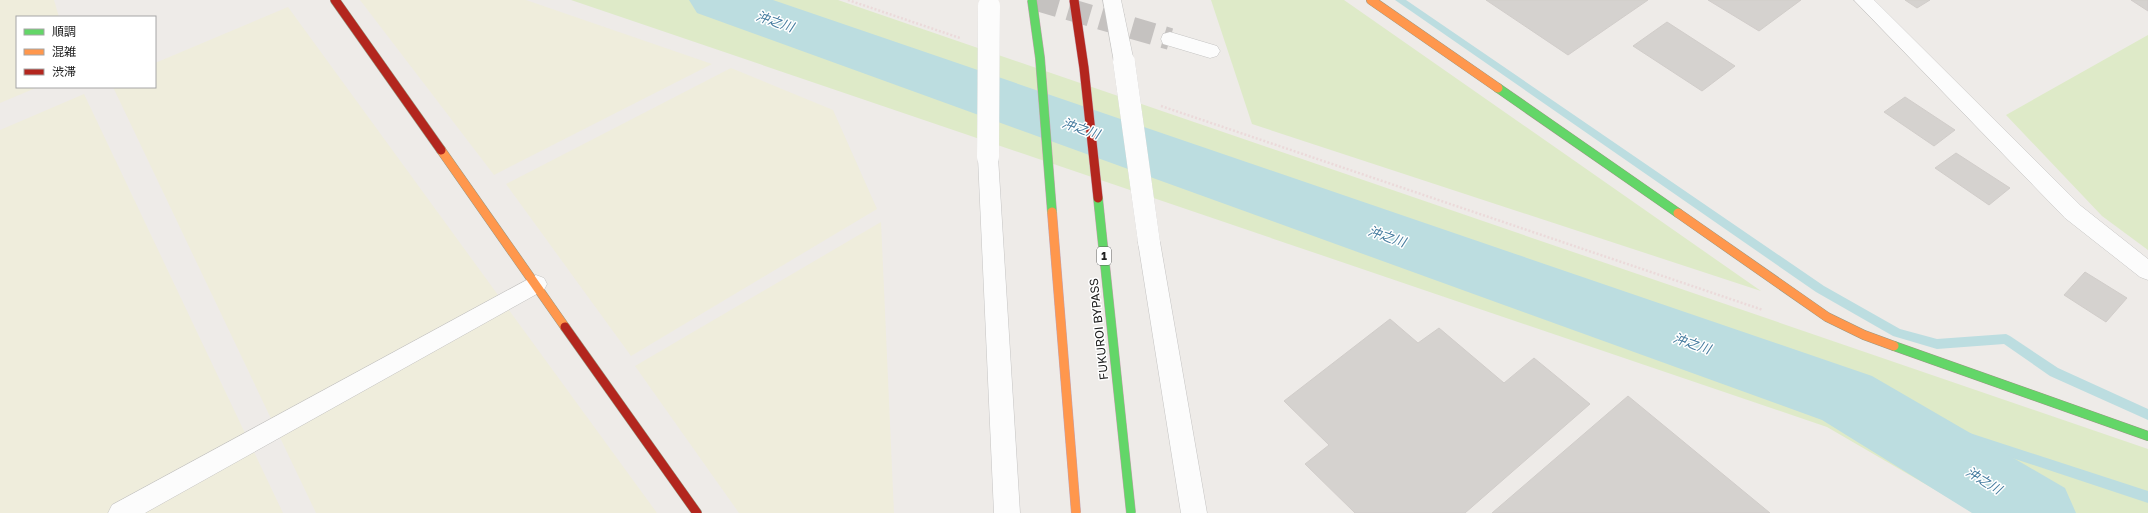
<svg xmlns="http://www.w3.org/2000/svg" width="2148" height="513" viewBox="0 0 2148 513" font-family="'Golos Text','Noto Sans JP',sans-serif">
<rect width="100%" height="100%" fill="#eeebe8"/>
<path fill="#efeddc" d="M0,0H54L59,17H17V87H38L0,103Z
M360,0H526L712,64L494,175Z
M288,7L657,513H316L113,87H155V63Z
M731,68L833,110L877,209L631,356L506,184Z
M84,94L283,513H0V130Z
M881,222L894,513H739L635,366Z"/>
<path fill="#deeac8" d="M571,0H838L2148,449V513H1975L1827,427Z
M1211,0H1344L1761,291L1252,124Z
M2148,35V250L2102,216L2006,115Z"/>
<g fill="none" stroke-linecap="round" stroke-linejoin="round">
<path fill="#bcdde0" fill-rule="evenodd" d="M742,0H755L738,9H732V5Z
M1395,0H1406L1824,286L1900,329L1937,339L2006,334L2010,336L2058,368L2148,409V420L2050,376L2004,344L1937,349L1893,336L1816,292Z
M1847,393L2148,491V503L1843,402L1841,398L1843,394Z"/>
<path fill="#bcdde0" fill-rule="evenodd" d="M689,0H773L1872,376L2065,488L2076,513H1972L1822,420L697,13Z"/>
</g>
<path fill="#d5d2cf" stroke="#d1cdca" d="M1486,0H1648L1568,55Z
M1708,0H1801L1759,31Z
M1905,0H1930L1917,8Z
M2131,0H2148V11Z
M1667,22L1735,66L1702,91L1633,46Z
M1905,97L1955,130L1934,146L1884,112Z
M1956,153L2010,188L1989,205L1935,168Z
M2085,272L2127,298L2106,322L2064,295Z
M1390,319L1418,343L1439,328L1504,383L1534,358L1590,404L1465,513H1355L1305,464L1329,445L1284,401Z
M1628,396L1770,513H1492Z"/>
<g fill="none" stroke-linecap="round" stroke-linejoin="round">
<path stroke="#c5c2c0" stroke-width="22" stroke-dasharray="22 11" stroke-linecap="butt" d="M1037,0L1170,39"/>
<g stroke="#c5c4c3" stroke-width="1">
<path id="street" d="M1103,0H1121L1134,62L1131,67L1124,69L1117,67L1114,62Z
M1854,0H1874L2081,206L2148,259V280L2140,277L2065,218Z
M1170,32L1217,46L1220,51L1217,56L1210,58L1163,44L1161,39L1163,34Z
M988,149L995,152L998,157L1020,513H994L978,157L981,152Z
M1149,233L1157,236L1160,242L1207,513H1181L1138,242L1141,236Z
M536,275L544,278L547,284L544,290L145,513H108L112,505Z"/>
</g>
<g stroke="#989780" stroke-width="10">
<path id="fast" d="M1498,88L1678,213
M1894,346L2148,436"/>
</g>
<g stroke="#989780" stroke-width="10">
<path id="slow" d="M1371,0L1498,88
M441,150L565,327
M1678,213L1827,317L1864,335L1894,346"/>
</g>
<g stroke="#989780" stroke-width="10">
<path id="jam" d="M335,0L441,150
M565,327L697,513"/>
</g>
<path stroke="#ebdada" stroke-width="2.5" stroke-dasharray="2 2" stroke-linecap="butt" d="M848,0L960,38
M1161,106L1763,310"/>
<use href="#street" fill="#fcfcfc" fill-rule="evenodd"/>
<use href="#fast" stroke="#63d668" stroke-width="9"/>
<use href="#slow" stroke="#ff974d" stroke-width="9"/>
<use href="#jam" stroke="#b3261e" stroke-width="9"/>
<g stroke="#c5c4c3" stroke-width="22" stroke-linecap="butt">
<path id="street-bridge" d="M1124,62L1149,242
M988,157L989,6"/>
</g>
<g stroke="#c3a0ad" stroke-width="10" stroke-linecap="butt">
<path id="fast-bridge" d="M1032,0L1040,58L1052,212
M1098,198L1131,513"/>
</g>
<g stroke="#c3a0ad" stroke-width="10" stroke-linecap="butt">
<path id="slow-bridge" d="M1052,212L1076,513"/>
</g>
<g stroke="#c3a0ad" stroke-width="10" stroke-linecap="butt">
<path id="jam-bridge" d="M1074,0L1084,68L1098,198"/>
</g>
<use href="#street-bridge" stroke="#fcfcfc" stroke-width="22"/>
<use href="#fast-bridge" stroke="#63d668" stroke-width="9"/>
<use href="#slow-bridge" stroke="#ff974d" stroke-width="9"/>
<use href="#jam-bridge" stroke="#b3261e" stroke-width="9"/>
</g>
<g text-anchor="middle" stroke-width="3" stroke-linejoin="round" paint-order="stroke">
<rect fill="#fff" stroke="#636363" stroke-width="1" x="1097" y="247" width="14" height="18" rx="3"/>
<g font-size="11" font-weight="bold" fill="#202020">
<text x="1104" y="260">1</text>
</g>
<g font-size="12" fill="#202020" stroke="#fff">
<text transform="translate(1099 329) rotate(-96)" y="4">FUKUROI BYPASS</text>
</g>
<g font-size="13" font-style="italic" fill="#467c9f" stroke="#fff">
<text transform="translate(775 21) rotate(19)" y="5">沖之川</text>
<text transform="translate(1081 128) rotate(19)" y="5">沖之川</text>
<text transform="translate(1387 236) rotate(19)" y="5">沖之川</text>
<text transform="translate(1692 343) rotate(19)" y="5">沖之川</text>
<text transform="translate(1984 480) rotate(31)" y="5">沖之川</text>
</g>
</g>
<rect x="16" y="16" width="140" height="72" fill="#ffffff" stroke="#a6a6a6"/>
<rect x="24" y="29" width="20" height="6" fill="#63d668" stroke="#a6a6a6"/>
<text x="52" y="36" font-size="12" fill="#202020">順調</text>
<rect x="24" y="49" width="20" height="6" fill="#ff974d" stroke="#a6a6a6"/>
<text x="52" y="56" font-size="12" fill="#202020">混雑</text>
<rect x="24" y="69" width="20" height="6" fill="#b3261e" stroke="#a6a6a6"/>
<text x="52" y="76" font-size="12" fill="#202020">渋滞</text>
</svg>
